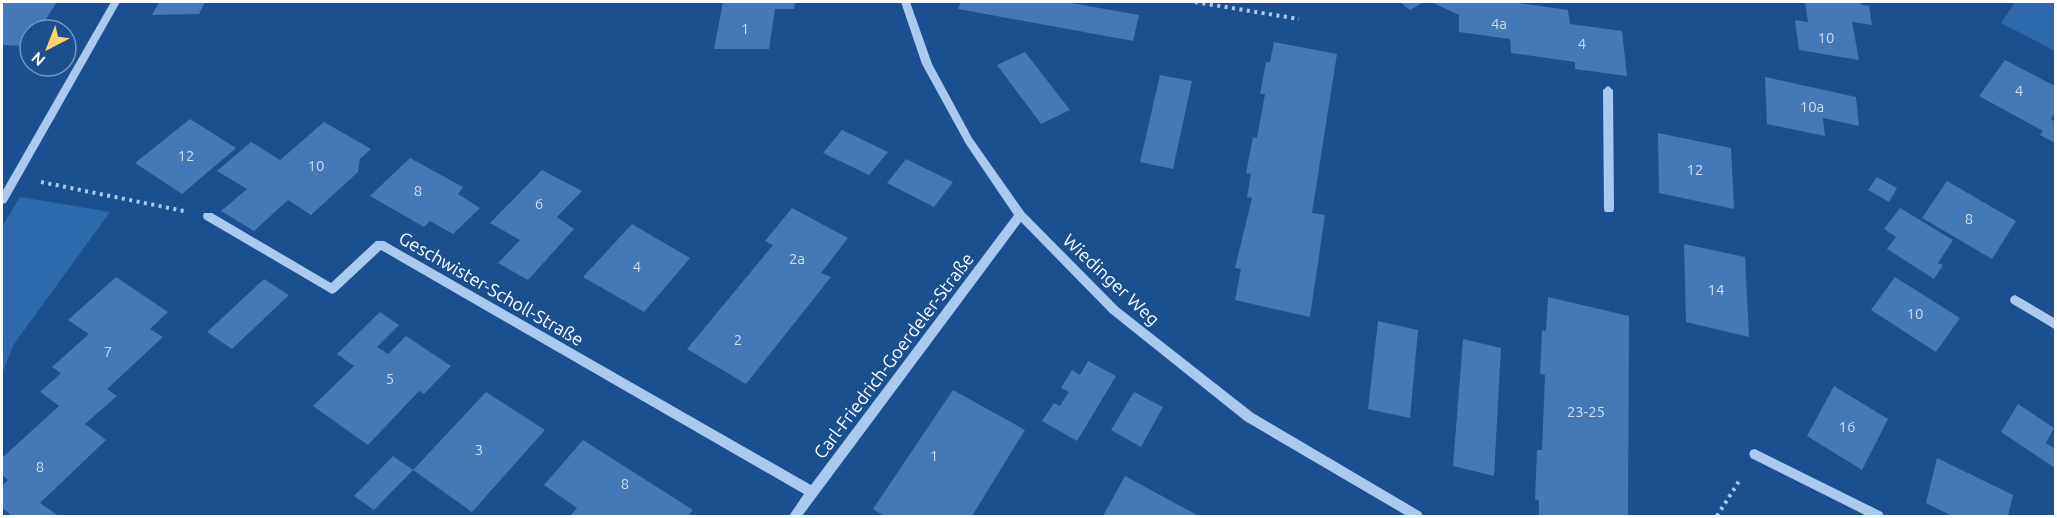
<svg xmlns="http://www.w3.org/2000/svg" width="2057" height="518" viewBox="0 0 2057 518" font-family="Ubuntu,sans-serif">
<rect width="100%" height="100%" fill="#1b4f8f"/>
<path fill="#2e69ad" d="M2015,2H2055V51L2001,23Z
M20,197L110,212L14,344L2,374V227Z"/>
<path fill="#4478b7" d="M2,2H57L39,30H30L28,46L2,45Z
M159,2H205L199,14L152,15Z
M723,2H795L794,9H775L769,49H714Z
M961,2H1066L1139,15L1133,41L958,9Z
M1400,2H1424L1410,10Z
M1431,2H1511L1568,10L1570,24L1622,31L1627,76L1575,69V62L1511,53L1510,39L1459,32V15Z
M1805,2H1861V5L1869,6L1872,25L1852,22L1859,60L1799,50L1795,20L1808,22Z
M1274,42L1337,54L1312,213L1325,215L1310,317L1235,300L1241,269L1235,268L1252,198L1247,197L1251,174L1246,173L1253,137L1257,138L1265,94H1260L1266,62H1270Z
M1025,52L1070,110L1041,124L997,65Z
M2005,60L2055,86V112L2051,119L2055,122V143L2040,135L2043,131L1979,96Z
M1160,75L1192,81L1173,169L1140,162Z
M1765,77L1856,97L1859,126L1823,118L1825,136L1767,124Z
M190,119L236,148L182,194L135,163Z
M324,122L371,149L360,159L358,172L311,215L288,200L254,231L221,211L247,189L217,171L251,142L280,160Z
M842,130L888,152L869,175L823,153Z
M1658,133L1731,148L1734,209L1659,193Z
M410,158L463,187L458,194L480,208L453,234L430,221L424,227L370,196Z
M906,159L953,182L934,207L887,183Z
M542,170L582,191L557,217L574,229L528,280L498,263L520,240L490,223Z
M1877,177L1897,188L1889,202L1868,190Z
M1947,181L2016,221L1992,259L1922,218Z
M792,208L848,238L821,273L831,277L746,384L687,349L773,245L765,241Z
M1900,208L1953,240L1938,263L1943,265L1934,279L1887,249L1896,237L1884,229Z
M632,224L690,258L644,312L583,277Z
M1684,244L1745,257L1749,337L1686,322Z
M116,277L168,312L150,329L163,337L107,389L117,396L85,424L106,440L40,503L59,516H7L10,514L2,508V486L8,480L2,475V458L59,406L40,392L61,373L52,367L89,334L68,320Z
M1895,277L1960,318L1936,352L1871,310Z
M264,279L289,295L232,349L207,332Z
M1548,297L1629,316L1628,516H1539V501L1535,499L1537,450H1542L1545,375L1540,374L1542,330L1546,331Z
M380,312L399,325L377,347L388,354L406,336L451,366L424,394L419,391L368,445L313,406L354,366L337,354Z
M1378,321L1418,330L1410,418L1368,409Z
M1463,339L1501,348L1494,476L1453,466Z
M1088,361L1116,376L1077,441L1042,421L1054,403L1060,406L1069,392L1061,388L1072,370L1080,375Z
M1834,386L1888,419L1862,470L1807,436Z
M953,390L1025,430L972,516H884L873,509Z
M486,392L545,430L472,512L413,470L374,510L354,496L393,456L413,470Z
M1134,392L1163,407L1141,447L1111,430Z
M2018,404L2054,428L2046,443L2055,449V468L2001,432Z
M583,440L693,510L688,516H570L577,508L544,485Z
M1937,458L2013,495L2008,516H1952L1926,503Z
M1125,476L1197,515V516H1103Z"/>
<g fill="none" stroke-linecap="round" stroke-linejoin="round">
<path stroke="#a9c9ee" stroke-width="4" stroke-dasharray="3 4.5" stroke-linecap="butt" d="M1195,2L1299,19
M41,182L184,211
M1717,516L1741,478"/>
<path fill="#a9c9ee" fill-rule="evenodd" d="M111,2H120L6,203L2,204V192Z
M901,2H910L932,64L972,138L1024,212L1118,307L1253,413L1421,512L1423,516H1407L1245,421L1110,313L1021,222L802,516H789L804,494L381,250L336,292L332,294L204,219L203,216L204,213H212L331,283L376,241H384L811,485L1014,215L966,144L922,64Z
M1608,86L1613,90L1614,209L1613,212H1605L1604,209L1603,90Z
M2015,295L2056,319V330L2011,303L2010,300L2011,297Z
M1755,449L1882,512L1884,516H1867L1751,458L1749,454L1751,450Z"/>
</g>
<g text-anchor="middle" stroke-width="5" stroke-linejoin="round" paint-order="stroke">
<g font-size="15" fill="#d0dded">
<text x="1499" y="29">4a</text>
<text x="745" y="34">1</text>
<text x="1826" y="43">10</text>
<text x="1582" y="49">4</text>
<text x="2019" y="96">4</text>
<text x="1812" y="112">10a</text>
<text x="186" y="161">12</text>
<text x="316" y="171">10</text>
<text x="1695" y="175">12</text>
<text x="418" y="196">8</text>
<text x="539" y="209">6</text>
<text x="1969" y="224">8</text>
<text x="797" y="264">2a</text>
<text x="637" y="272">4</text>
<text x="1716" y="295">14</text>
<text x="1915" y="319">10</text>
<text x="738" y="345">2</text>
<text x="108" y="357">7</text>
<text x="390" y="384">5</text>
<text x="1586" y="417">23-25</text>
<text x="1847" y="432">16</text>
<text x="479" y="455">3</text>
<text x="934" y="461">1</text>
<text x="40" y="472">8</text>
<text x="625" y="489">8</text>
</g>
<g font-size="18" fill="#fff" stroke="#1b4f8f">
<text transform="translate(1111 280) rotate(43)" y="6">Wiedinger Weg</text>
<text transform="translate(491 289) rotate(30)" y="6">Geschwister-Scholl-Straße</text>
<text transform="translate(894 356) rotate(-53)" y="6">Carl-Friedrich-Goerdeler-Straße</text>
</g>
</g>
<rect width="2057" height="518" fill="none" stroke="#ffffff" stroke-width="6"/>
<g transform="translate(48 48) rotate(222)"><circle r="28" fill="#1b4f8f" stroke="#7695bc" stroke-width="1.5"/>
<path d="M0-4.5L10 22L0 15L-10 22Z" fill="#ffd166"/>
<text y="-9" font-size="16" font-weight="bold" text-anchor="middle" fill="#ffffff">N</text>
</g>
</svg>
